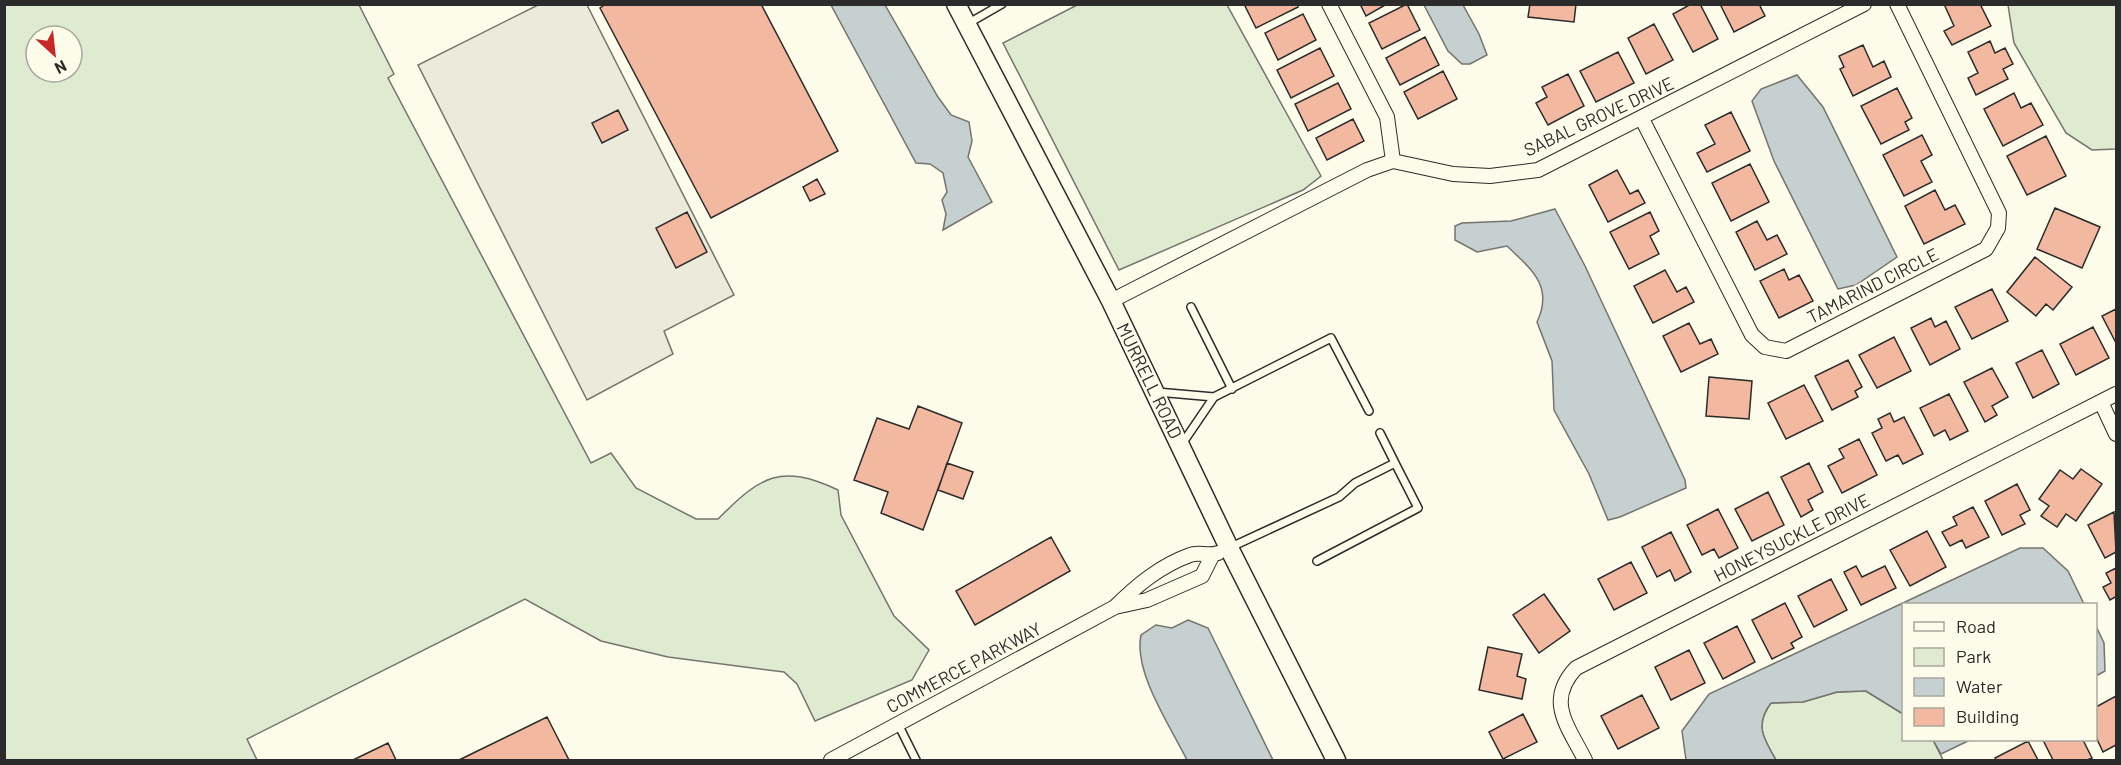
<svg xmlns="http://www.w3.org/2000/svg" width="2121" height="765" viewBox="0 0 2121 765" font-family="Barlow,sans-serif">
<rect width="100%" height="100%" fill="#fdfbea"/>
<path fill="#deebd1" stroke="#74746e" stroke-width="1.5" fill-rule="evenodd" d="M1079,4L1227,5L1321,176L1303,190L1119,270L1003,43Z
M4,5H359L394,74L388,78L591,463L611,453L636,488L696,519H718C761,476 780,463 838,490L841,515L894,616L929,650L912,680L815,721L797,684L784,672L668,657L601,641L525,599L247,739L257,760H5ZM36,36H72V72H36Z
M2008,5H2116V149L2092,150L2066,133L2014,43Z
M1866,691L1903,714L1904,740H1933L1943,760H1776C1764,739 1754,726 1771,703L1803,702L1837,692Z"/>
<path fill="#eceadb" stroke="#74746e" stroke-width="1.5" d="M538,5H587L734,295L664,331L673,354L587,400L418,65Z"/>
<path fill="#c7d0d0" stroke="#74746e" stroke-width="1.5" d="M831,5H885L938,97L951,115L969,122L972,141L968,157L992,202L943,230L946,214L942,200L947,192L943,173L930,164L916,163Z
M1424,5H1463L1479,34L1487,55L1470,64H1462L1448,51Z
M1797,75L1823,107L1897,257L1856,285L1838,289L1774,161L1752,101L1761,89Z
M1555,209L1585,266L1685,480L1686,488L1620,517L1608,520L1589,474L1554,410L1552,361L1537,322C1554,286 1531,269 1507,246L1477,252L1455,240V226L1462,223L1511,221Z
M2020,548H2043L2068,571L2084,604H1904L1903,714L1866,691L1837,692L1803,702L1771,703C1754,725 1764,739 1776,760H1686L1682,731L1709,694Z
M1188,620L1208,628L1273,760H1187C1171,727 1133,672 1141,635L1156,625L1172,628Z
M2096,626L2104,643L2105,671L2096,676Z
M1933,740H1970L1941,754Z"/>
<path fill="#f2b8a0" stroke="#2b2b2b" stroke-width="1.5" d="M606,4H761L838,151L711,218L600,8Z
M1244,4H1297L1298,7L1256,28Z
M1360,4H1387L1366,16Z
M1407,4L1420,30L1382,49L1369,23Z
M1530,4H1576L1574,22L1528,17Z
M1691,4H1700L1718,39L1693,52L1673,14Z
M1720,4H1759L1765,16L1734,32Z
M1944,4H1980L1991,26L1952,45L1944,31L1954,26Z
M1303,14L1316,40L1278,60L1265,33Z
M1654,24L1673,60L1646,74L1628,38Z
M1425,37L1439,65L1400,85L1386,58Z
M1990,41L1995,53L2005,48L2013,64L2003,69L2008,79L1976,95L1968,78L1978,73L1968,52Z
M1863,45L1873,67L1884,61L1891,77L1853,96L1840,69L1844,67L1839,56Z
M1320,48L1334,76L1291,98L1277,70Z
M1618,52L1634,83L1596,102L1580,71Z
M1443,71L1457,99L1418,119L1404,92Z
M1568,74L1584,106L1548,125L1536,103L1547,97L1542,87Z
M1338,83L1351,109L1308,131L1295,104Z
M1897,88L1912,118L1905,122L1909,130L1881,144L1861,106Z
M2014,93L2021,108L2031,103L2043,125L2003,146L1984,109Z
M618,110L628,130L602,143L592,123Z
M1731,112L1750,151L1707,172L1697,153L1715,144L1705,125Z
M1353,119L1364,141L1327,160L1316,138Z
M1922,135L1932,155L1921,161L1932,182L1904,196L1883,155Z
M2046,136L2066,176L2027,195L2007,156Z
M1750,164L1769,202L1731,221L1712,183Z
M1617,170L1630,194L1638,190L1645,203L1608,222L1589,185Z
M817,179L825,194L810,201L803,187Z
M1935,190L1945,210L1955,205L1965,224L1924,244L1905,206Z
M2055,208L2100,227L2082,268L2037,249Z
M687,212L707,252L676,268L656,228Z
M1650,212L1659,231L1650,236L1659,254L1629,269L1610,232Z
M1757,221L1767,240L1777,235L1787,254L1755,270L1736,232Z
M2035,257L2072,287L2053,310L2046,304L2036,316L2007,292Z
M1784,269L1789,280L1799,275L1813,301L1779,318L1760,281Z
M1665,270L1677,292L1686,287L1694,302L1653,323L1634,286Z
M1992,289L2008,321L1972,339L1955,307Z
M2116,309V343L2102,316Z
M1931,318L1935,327L1946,321L1960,349L1930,365L1911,328Z
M1689,323L1700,344L1711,339L1718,354L1681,372L1663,336Z
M2093,327L2109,358L2076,375L2060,344Z
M1894,337L1911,371L1877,388L1859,355Z
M2042,350L2059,384L2033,398L2016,363Z
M1848,360L1862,387L1855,391L1858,397L1832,410L1815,376Z
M1992,368L2008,397L1992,406L1997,415L1985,422L1964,382Z
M1709,377L1752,381L1749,419L1706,416Z
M1804,385L1823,421L1786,439L1768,403Z
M1949,394L1968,431L1950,440L1945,430L1934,436L1920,408Z
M918,406L962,423L923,530L881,513L888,492L854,480L877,418L909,429Z
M1890,413L1894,422L1904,417L1923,454L1903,464L1898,455L1886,461L1872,433L1882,428L1878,419Z
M1859,439L1877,475L1842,493L1828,466L1844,458L1839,449Z
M947,463L973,472L963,499L938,490Z
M1809,463L1823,492L1808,500L1813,510L1801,517L1781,477Z
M2081,469L2102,484L2076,521L2066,514L2057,527L2041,516L2049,506L2039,499L2060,470L2073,479Z
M2017,484L2030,510L2020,515L2025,524L2002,535L1985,501Z
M1768,492L1784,525L1752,541L1735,509Z
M1973,507L1989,537L1966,548L1962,540L1950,546L1942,532L1957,525L1953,517Z
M1718,509L1738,548L1719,558L1714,549L1702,555L1687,525Z
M2114,512L2116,552L2105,558L2088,525Z
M1927,531L1946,567L1910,586L1890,550Z
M1671,532L1691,572L1675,581L1670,570L1657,577L1642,547Z
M1051,537L1070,571L975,625L956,591Z
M1631,562L1647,593L1614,610L1598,579Z
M1856,566L1862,577L1885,566L1896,588L1861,605L1844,572Z
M2116,568V599L2115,597L2110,600L2103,587L2111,583L2106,573Z
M1831,579L1847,610L1814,627L1798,596Z
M1544,594L1570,631L1539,653L1513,615Z
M1785,603L1802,637L1791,643L1794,648L1772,659L1752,620Z
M1737,626L1755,662L1723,679L1704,643Z
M1488,647L1522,654L1517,676L1526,679L1522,699L1479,690Z
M1689,650L1705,683L1671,700L1655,667Z
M1642,695L1659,728L1618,749L1601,716Z
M2116,696V745L2103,752L2096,737V707Z
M1523,714L1537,742L1503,759L1489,732Z
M547,717L569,760H459Z
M2043,740H2083L2092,758L2087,760H2053Z
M2028,741L2038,760H1997L1995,758Z
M388,743L396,760H353Z"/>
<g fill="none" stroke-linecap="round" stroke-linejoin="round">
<g stroke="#2b2b2b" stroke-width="10">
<path id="service" d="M969,23L1002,4
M1191,307L1232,389
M1157,392L1214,397
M1380,433L1395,463
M1182,444L1214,397L1331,338L1369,411
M1229,548L1339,497L1355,483L1395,463L1418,508L1317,561
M898,724L916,760"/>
</g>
<g stroke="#2b2b2b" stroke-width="16">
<path id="minor" d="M1329,4L1387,117L1393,161
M1642,119L1752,335L1765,347L1786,351L1986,249L1998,228L1999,213L1897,4
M1111,301L1367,170L1393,161L1453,174L1490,176L1538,170L1864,4
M2101,402L2116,434
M1115,607C1137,585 1160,566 1190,555C1199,551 1208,557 1218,553
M831,760L1115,607L1147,600L1202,576L1212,556
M1585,760C1568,726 1545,701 1576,668L2116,394"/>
</g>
<g stroke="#2b2b2b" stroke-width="21">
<path id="tertiary" d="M956,4L1111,301L1229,548L1336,760"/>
</g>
<use href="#service" stroke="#fdfbea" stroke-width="7"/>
<use href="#minor" stroke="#fdfbea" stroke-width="14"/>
<use href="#tertiary" stroke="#fdfbea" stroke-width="18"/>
</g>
<g text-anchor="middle" stroke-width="4.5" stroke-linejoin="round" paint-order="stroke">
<g font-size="18" fill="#2b2b2b" stroke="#fdfbea">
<text transform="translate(1599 117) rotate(-25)" y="6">SABAL GROVE DRIVE</text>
<text transform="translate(1873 286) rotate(-27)" y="6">TAMARIND CIRCLE</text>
<text transform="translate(1149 381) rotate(64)" y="6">MURRELL ROAD</text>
<text transform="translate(1792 538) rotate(-27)" y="6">HONEYSUCKLE DRIVE</text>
<text transform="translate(964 668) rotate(-28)" y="6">COMMERCE PARKWAY</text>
</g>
</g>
<rect width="2121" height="765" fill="none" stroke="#2b2b2b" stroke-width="12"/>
<rect x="1902" y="603" width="195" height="138" fill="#fdfbea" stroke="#a9a89e" stroke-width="1.5"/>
<rect x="1914" y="622" width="30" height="9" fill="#fdfbea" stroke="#a9a89e" stroke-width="1.5"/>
<text x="1956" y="633" font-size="18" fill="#2b2b2b">Road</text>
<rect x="1914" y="648" width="30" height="18" fill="#deebd1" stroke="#a9a89e" stroke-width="1.5"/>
<text x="1956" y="663" font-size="18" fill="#2b2b2b">Park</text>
<rect x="1914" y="678" width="30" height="18" fill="#c7d0d0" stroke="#a9a89e" stroke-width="1.5"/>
<text x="1956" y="693" font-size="18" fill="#2b2b2b">Water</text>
<rect x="1914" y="708" width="30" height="18" fill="#f2b8a0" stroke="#a9a89e" stroke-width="1.5"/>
<text x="1956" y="723" font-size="18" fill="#2b2b2b">Building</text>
<g transform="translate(54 54) rotate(153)"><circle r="28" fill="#fdfbea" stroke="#a9a89e" stroke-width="1.5"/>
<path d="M0-4.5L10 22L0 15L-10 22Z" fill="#c62828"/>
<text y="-9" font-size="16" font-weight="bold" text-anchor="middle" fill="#2b2b2b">N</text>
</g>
</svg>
